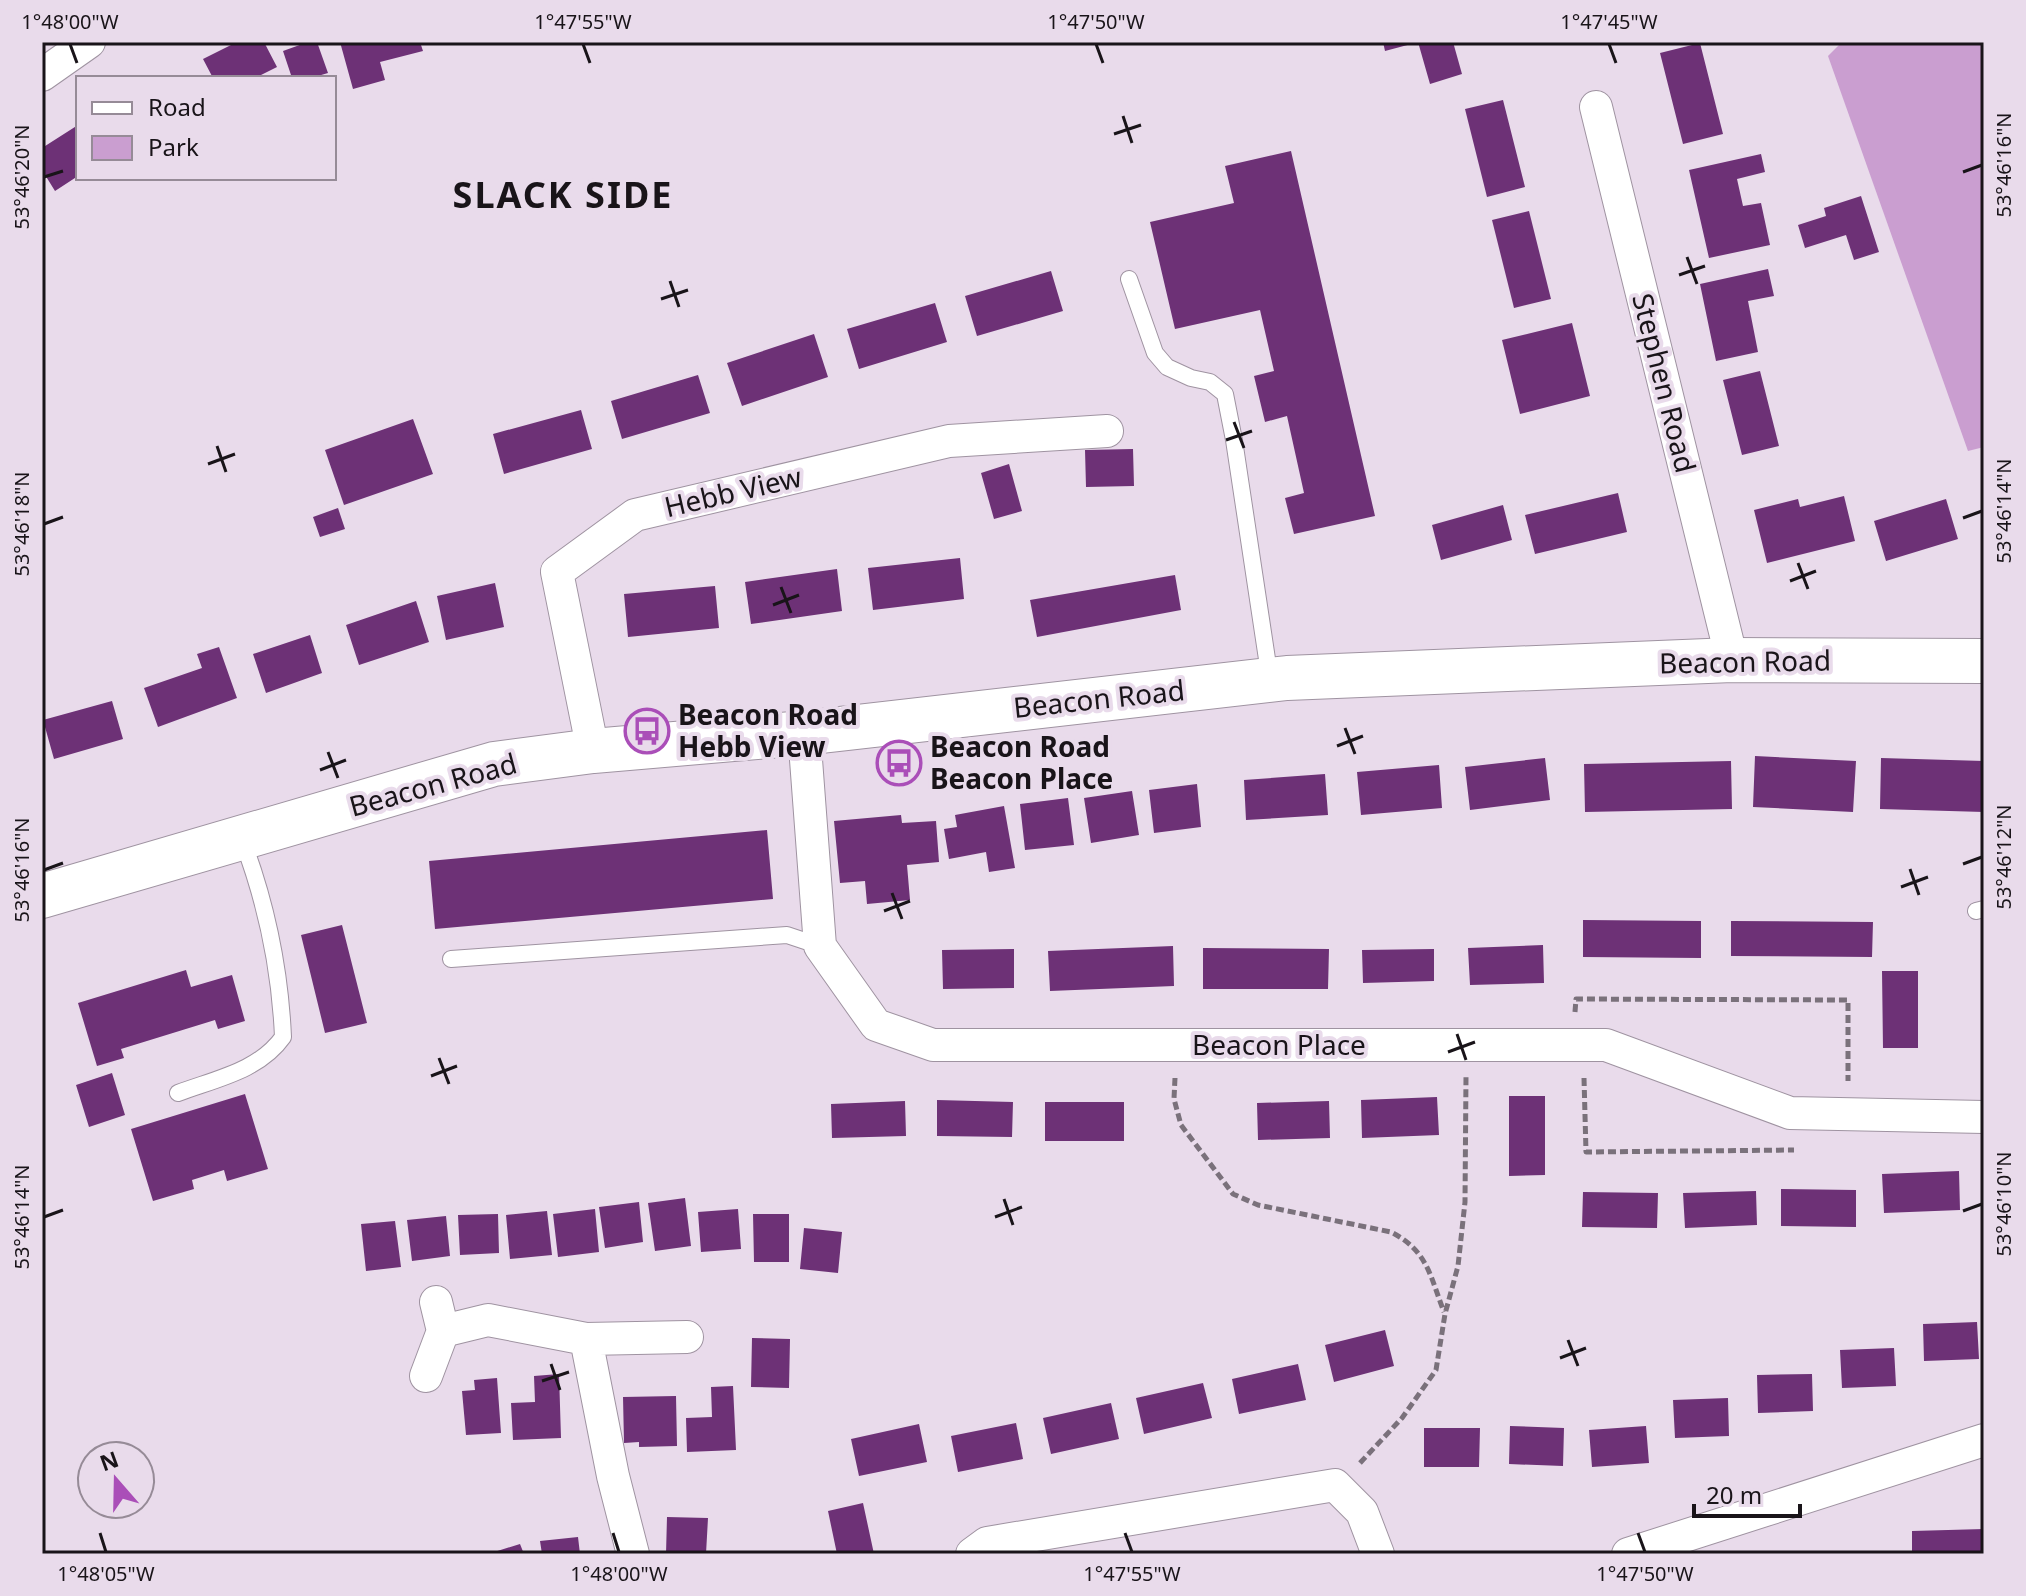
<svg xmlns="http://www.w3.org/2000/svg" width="2026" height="1596" viewBox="0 0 2026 1596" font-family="'Noto Sans',sans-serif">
<rect width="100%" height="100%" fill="#e9dbeb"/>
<path fill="#ca9ed0" d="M1842,42H1984V447L1968,451L1828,56Z"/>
<path fill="#6d3176" d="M237,42H264L277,67L255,78H213L203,59Z
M308,42H317L328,73L311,78H292L283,51Z
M340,42H420L423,51L380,62L385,80L353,89Z
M1383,42H1415V43L1385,51Z
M1418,42H1453L1462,74L1430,84Z
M1700,43L1723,134L1683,144L1660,53Z
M1503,100L1525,187L1487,197L1465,109Z
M78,125V176L55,191L42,170V148Z
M1291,151L1375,516L1294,534L1285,498L1304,493L1287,416L1265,422L1254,376L1274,371L1260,310L1175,329L1150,222L1234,203L1225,166Z
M1761,154L1765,172L1737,179L1743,206L1761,203L1770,245L1709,258L1689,170Z
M1861,196L1879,252L1854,260L1846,235L1805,248L1798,225L1826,216L1824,208Z
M1529,211L1551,299L1514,308L1492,220Z
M1768,269L1774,296L1748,301L1758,352L1716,361L1700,284Z
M1051,271L1063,311L977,336L965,296Z
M935,303L947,342L859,369L847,329Z
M1572,323L1590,396L1520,414L1502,340Z
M814,334L828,377L742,406L727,363Z
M1760,371L1779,446L1742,455L1723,380Z
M698,375L710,413L622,439L611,401Z
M581,410L592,449L504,474L493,434Z
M413,419L433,474L344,505L325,450Z
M1133,449L1134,486L1086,487L1085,450Z
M1009,464L1022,511L994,519L981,473Z
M1618,493L1627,532L1535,554L1525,515Z
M1844,496L1855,541L1767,563L1754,510L1798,499L1800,507Z
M1946,499L1958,539L1886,561L1874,521Z
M1503,505L1512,540L1441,560L1432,525Z
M338,508L345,529L320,537L313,517Z
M960,558L964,599L873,610L868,568Z
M837,569L842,611L751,624L745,582Z
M1175,575L1181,610L1037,637L1030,600Z
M495,583L504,627L446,640L437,596Z
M715,586L719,628L628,637L624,594Z
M416,601L429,642L359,665L346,625Z
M310,635L322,673L266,693L253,654Z
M219,647L237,698L158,727L144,688L202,668L197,654Z
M112,701L123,739L54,759L43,720Z
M1755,756L1856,761L1853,812L1753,807Z
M1545,758L1550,800L1470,810L1465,767Z
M1881,758L1984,761V812L1880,809Z
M1731,761L1732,809L1585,812L1584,764Z
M1439,765L1442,808L1361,815L1357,772Z
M1325,774L1328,815L1246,820L1244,780Z
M1197,784L1201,827L1154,833L1149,790Z
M1132,791L1139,835L1091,843L1084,798Z
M1068,798L1074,845L1025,850L1020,804Z
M1004,806L1015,868L989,872L986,852L949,859L944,829L957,827L955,815Z
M901,815L902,823L936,821L939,862L907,865L910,900L867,904L865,881L840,883L834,821Z
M767,830L773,899L435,929L429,861Z
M1583,920L1701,921V958L1583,957Z
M1731,921L1873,922L1872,957L1731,956Z
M342,925L367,1023L325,1033L301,935Z
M1543,945L1544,983L1470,985L1468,948Z
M1173,946L1174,986L1050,991L1048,951Z
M1203,948L1329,949L1328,989H1203Z
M1014,949V988L943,989L942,950Z
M1434,949V981L1363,983L1362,950Z
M186,970L191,987L232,975L245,1021L218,1029L215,1020L121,1049L124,1058L97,1066L78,1003Z
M1882,971H1918V1048H1883Z
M112,1073L125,1115L89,1127L76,1085Z
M245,1094L268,1169L227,1181L224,1170L192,1180L194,1189L153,1201L131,1129Z
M1509,1096H1545V1175L1509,1176Z
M1437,1097L1439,1135L1362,1138L1361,1100Z
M937,1100L1013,1102L1012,1137L937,1136Z
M905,1101L906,1136L832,1138L831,1104Z
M1329,1101L1330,1138L1258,1140L1257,1103Z
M1045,1102H1124V1141H1045Z
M1959,1171L1960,1210L1884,1213L1882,1174Z
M1781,1189L1856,1190V1227L1781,1226Z
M1756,1191L1757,1225L1685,1228L1683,1193Z
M1583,1192L1658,1193L1657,1228L1582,1227Z
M685,1198L691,1246L655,1251L648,1203Z
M639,1202L643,1242L605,1248L599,1207Z
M595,1209L599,1252L558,1257L553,1214Z
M738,1209L741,1249L701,1252L698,1212Z
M547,1211L552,1255L510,1259L506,1215Z
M498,1214L499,1253L460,1255L458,1215Z
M753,1214H789V1262H754Z
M446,1216L450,1256L412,1261L407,1220Z
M395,1221L401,1267L366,1271L361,1224Z
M804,1228L842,1232L838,1273L800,1269Z
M1977,1322L1979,1359L1924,1361L1923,1324Z
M1385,1330L1394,1366L1334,1382L1325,1345Z
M752,1338L790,1339L789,1388L751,1387Z
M1894,1348L1896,1386L1842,1388L1840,1350Z
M1298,1364L1306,1400L1239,1414L1232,1379Z
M559,1374L561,1438L513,1440L511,1403L535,1402L534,1376Z
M1812,1374L1813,1411L1758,1413L1757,1375Z
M497,1378L501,1433L466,1435L462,1391L475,1390L474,1380Z
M1203,1383L1212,1418L1144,1434L1136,1398Z
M733,1386L736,1450L687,1452L686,1418L712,1417L711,1387Z
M676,1396L677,1446L639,1447V1442L624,1443L623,1397Z
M1728,1398L1729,1436L1675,1438L1673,1400Z
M1111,1403L1119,1439L1051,1454L1043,1418Z
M1016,1423L1023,1459L958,1472L951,1436Z
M919,1424L927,1462L859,1476L851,1439Z
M1510,1426L1564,1428L1563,1466L1509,1464Z
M1646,1426L1649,1463L1592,1467L1589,1430Z
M1424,1428H1480L1479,1467H1424Z
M863,1503L874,1554H837L828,1511Z
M667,1517L708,1518L706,1554H666Z
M1984,1529V1554H1912V1531Z
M578,1537L580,1554H542L540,1541Z
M520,1544L524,1554H491V1553Z"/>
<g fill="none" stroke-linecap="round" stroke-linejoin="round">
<g stroke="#9f93a1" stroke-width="18">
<path id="lane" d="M1129,279L1155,353L1167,367L1191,378L1210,382L1225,394L1234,440L1270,679
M1976,911L1984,909
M451,959L787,935L820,946
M178,1093C215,1079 259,1071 283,1037C280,969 266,902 242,839"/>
</g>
<g stroke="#9f93a1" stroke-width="34">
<path id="street" d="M42,75L89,42
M1596,107L1732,660
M804,733L820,946L876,1025L933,1045H1606L1790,1113L1984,1117
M593,751L557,572L635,515L949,441L1107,431
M443,1331L488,1320L586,1339L687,1337
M586,1339L613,1476L633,1554
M426,1376L443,1331L436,1302
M972,1554L987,1543L1335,1485L1362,1512L1378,1554
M1628,1554L1984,1440"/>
</g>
<g stroke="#9f93a1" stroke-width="46">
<path id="secondary" d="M42,896L494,764L593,751L804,733L1287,678L1732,660L1984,661"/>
</g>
<path stroke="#7a717b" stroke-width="5" stroke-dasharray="8 4" stroke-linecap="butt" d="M1575,1012L1576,999L1848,1000V1081
M1175,1078L1174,1099L1181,1125L1233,1194L1258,1205L1391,1232C1428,1251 1430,1276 1444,1312
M1584,1078L1586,1152L1794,1150
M1360,1463L1402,1418L1436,1370L1445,1314L1458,1266L1465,1202L1466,1076"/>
<use href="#lane" stroke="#fff" stroke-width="16"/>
<use href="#street" stroke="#fff" stroke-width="32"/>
<use href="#secondary" stroke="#fff" stroke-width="44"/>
</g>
<path fill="none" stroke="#191419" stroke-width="3" d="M70,44L77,63M583,44L590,63M1096,44L1103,63M1609,44L1616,63M1123,116L1132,143M1114,134L1141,125M1963,172L1982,165M44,177L63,171M1687,257L1697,284M1679,275L1705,266M670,281L679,307M661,299L688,290M1234,422L1244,448M1226,440L1252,431M217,446L226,472M208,464L235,454M1963,518L1982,511M44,524L63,517M1798,563L1808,589M1790,581L1816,571M781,587L791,613M773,605L799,595M1345,728L1355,754M1337,746L1363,736M328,752L338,778M320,770L346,760M1963,864L1982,857M1910,869L1919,895M44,870L63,863M1901,887L1928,877M892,893L902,919M884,911L910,901M1457,1034L1466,1060M1448,1052L1475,1042M439,1058L449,1084M431,1076L457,1066M1004,1199L1013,1225M1963,1211L1982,1204M44,1217L63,1210M995,1217L1022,1207M1568,1340L1578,1366M1560,1358L1586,1348M551,1364L560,1390M542,1381L569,1372M100,1533L106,1552M613,1533L619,1552M1125,1533L1132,1552M1638,1533L1645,1552"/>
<defs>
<g id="bus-ring" transform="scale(2.3)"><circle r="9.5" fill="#e9dbeb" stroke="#aa4eb8" stroke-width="1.5"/><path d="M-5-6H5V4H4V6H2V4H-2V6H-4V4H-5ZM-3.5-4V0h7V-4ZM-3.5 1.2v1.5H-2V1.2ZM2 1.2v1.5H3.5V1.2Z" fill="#aa4eb8"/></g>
</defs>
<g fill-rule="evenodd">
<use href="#bus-ring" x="647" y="731"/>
<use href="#bus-ring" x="899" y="763"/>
</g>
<g text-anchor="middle" stroke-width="8" stroke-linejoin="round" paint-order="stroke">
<g font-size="28" fill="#191419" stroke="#e9dbeb">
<text transform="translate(1664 383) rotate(76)" y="10">Stephen Road</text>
<text transform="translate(733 492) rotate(-13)" y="10">Hebb View</text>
<text transform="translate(1745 662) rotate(-1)" y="10">Beacon Road</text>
<text transform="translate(1099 699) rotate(-6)" y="10">Beacon Road</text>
<text transform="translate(433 785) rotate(-15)" y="10">Beacon Road</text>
<text x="1279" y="1055">Beacon Place</text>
</g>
<g font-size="28" font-weight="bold" fill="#191419" stroke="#e9dbeb" text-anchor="start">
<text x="678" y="725">Beacon Road<tspan x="678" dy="32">Hebb View</tspan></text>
<text x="930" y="757">Beacon Road<tspan x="930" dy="32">Beacon Place</tspan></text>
</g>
<g font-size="36" font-weight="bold" letter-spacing="2" fill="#191419" stroke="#e9dbeb">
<text x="563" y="208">SLACK SIDE</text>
</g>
</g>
<rect width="2026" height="1596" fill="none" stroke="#e9dbeb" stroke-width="88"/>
<rect x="76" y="76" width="260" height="104" fill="#e9dbeb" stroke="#968b97" stroke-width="2"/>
<rect x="92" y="102" width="40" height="12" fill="#ffffff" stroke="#968b97" stroke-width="2"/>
<text x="148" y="116" font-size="24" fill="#191419">Road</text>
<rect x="92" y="136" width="40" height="24" fill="#ca9ed0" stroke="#968b97" stroke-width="2"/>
<text x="148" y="156" font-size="24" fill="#191419">Park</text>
<g transform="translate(116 1480) rotate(340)"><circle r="38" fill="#e9dbeb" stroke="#968b97" stroke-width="2"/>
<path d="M0-6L14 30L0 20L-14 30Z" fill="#aa4eb8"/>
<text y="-12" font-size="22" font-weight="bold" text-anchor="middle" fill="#191419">N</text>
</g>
<path d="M1694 1504v12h106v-12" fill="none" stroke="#191419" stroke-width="4"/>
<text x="1706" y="1504" font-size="24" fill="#191419" stroke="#e9dbeb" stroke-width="6" paint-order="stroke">20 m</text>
<rect x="44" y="44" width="1938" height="1508" fill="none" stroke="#191419" stroke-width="3"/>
<g font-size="20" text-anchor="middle" fill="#191419">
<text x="70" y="29">1°48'00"W</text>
<text x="583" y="29">1°47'55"W</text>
<text x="1096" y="29">1°47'50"W</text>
<text x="1609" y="29">1°47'45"W</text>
<text transform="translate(2004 165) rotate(-90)" y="7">53°46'16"N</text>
<text transform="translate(22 177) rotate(-90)" y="7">53°46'20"N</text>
<text transform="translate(2004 511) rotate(-90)" y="7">53°46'14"N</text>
<text transform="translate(22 524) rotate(-90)" y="7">53°46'18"N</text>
<text transform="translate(2004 857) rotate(-90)" y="7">53°46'12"N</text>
<text transform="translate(22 870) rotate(-90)" y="7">53°46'16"N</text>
<text transform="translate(2004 1204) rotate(-90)" y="7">53°46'10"N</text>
<text transform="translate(22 1217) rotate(-90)" y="7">53°46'14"N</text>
<text x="106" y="1581">1°48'05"W</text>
<text x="619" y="1581">1°48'00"W</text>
<text x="1132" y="1581">1°47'55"W</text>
<text x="1645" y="1581">1°47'50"W</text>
</g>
</svg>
